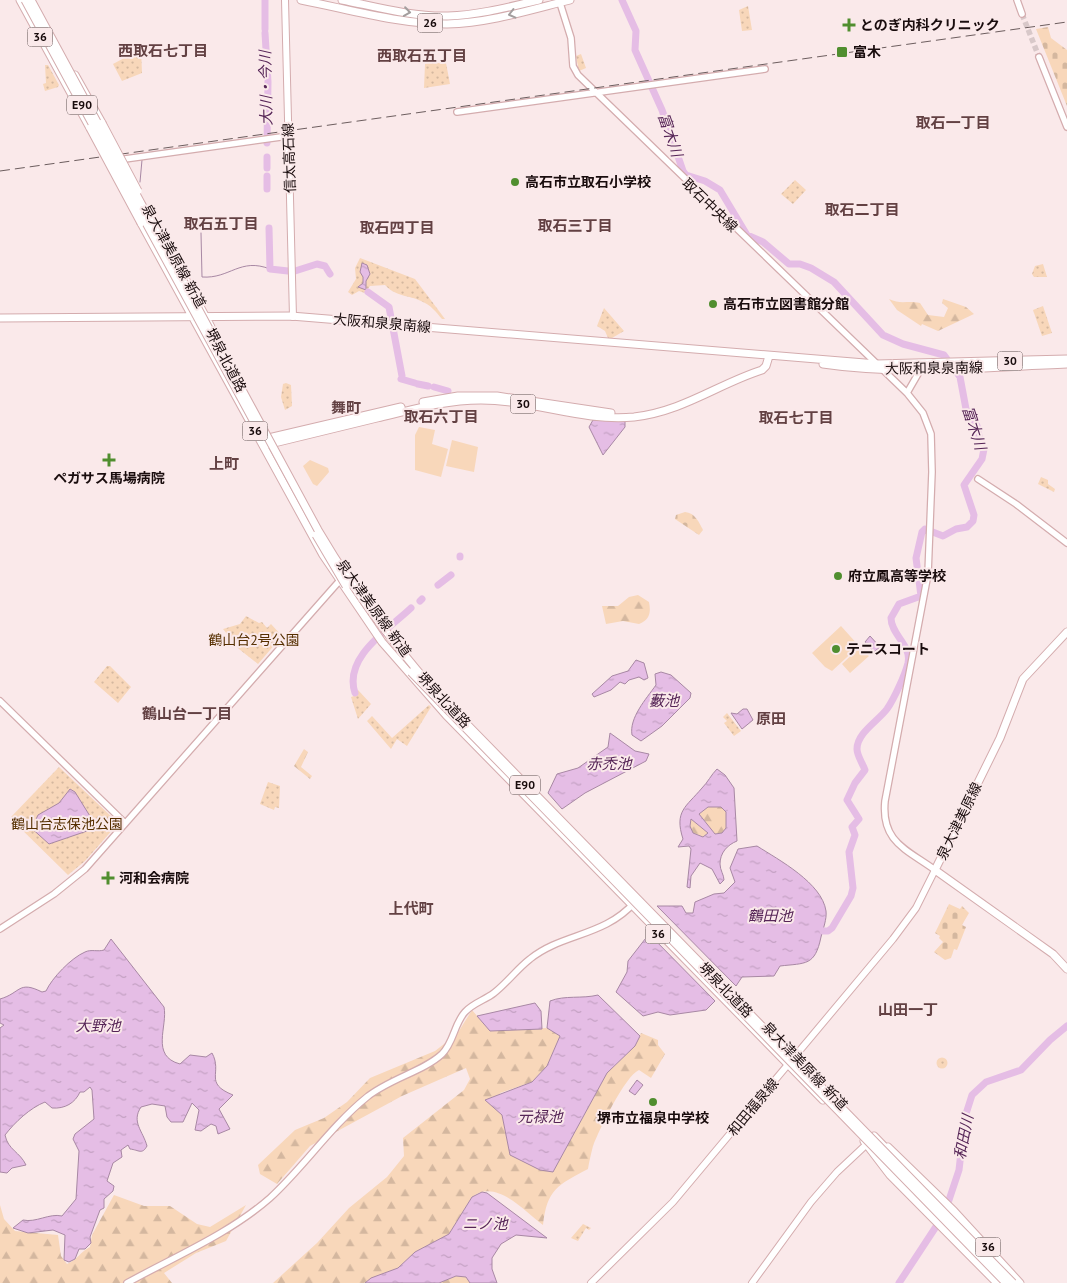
<svg xmlns="http://www.w3.org/2000/svg" width="1067" height="1283" viewBox="0 0 1067 1283" font-family="'PT Sans','Noto Sans JP',sans-serif">
<defs>
<pattern id="forest-firs" width="22" height="20" patternUnits="userSpaceOnUse" patternTransform="scale(1.25)"><rect width="22" height="20" fill="#f8d7ba"/><path d="M5 1l3.5 6h-7zM16 11l3.5 6h-7z" fill="#d4b79f"/></pattern>
<pattern id="cemetery-stones" width="16" height="16" patternUnits="userSpaceOnUse" patternTransform="scale(1.25)"><rect width="16" height="16" fill="#f8d7ba"/><path d="M2 7V4a2 2 0 0 1 4 0v3zM10 15v-3a2 2 0 0 1 4 0v3z" fill="#d4b79f"/></pattern>
<pattern id="park-dots" width="8" height="8" patternUnits="userSpaceOnUse" patternTransform="scale(1.25)"><rect width="8" height="8" fill="#f8d7ba"/><path d="M2 2h.1M6 6h.1" fill="none" stroke="#d4b79f" stroke-width="1.8" stroke-linecap="round"/></pattern>
<pattern id="water-ripples" width="26" height="14" patternUnits="userSpaceOnUse" patternTransform="scale(1.25)"><rect width="26" height="14" fill="#e5bde5"/><path d="M2 4q2-2 4 0t4 0M15 11q2-2 4 0t4 0" fill="none" stroke="#c4a1c3"/></pattern>
</defs>
<rect width="100%" height="100%" fill="#fae9ea"/>
<path fill="#f8d7ba" d="M419,427L435,430L432,444L448,449L441,477L415,470V435Z
M452,440L478,447L474,472L446,466Z
M310,460L328,468L329,472L317,486L313,484L303,466Z
M841,626L859,646L832,671L825,667L812,653Z
M860,647L869,656L850,673L842,664Z"/>
<path fill="url(#forest-firs)" d="M889,299C901,305 908,300 920,303L928,315L944,317L948,308L942,303L943,299L966,307L974,314L938,331L922,324L921,326L897,310Z
M638,595L649,602C651,612 650,620 639,624L623,621L606,624L602,606H618L629,597Z
M304,749L308,752L301,767L312,776L310,779L294,766Z
M708,807H721L726,812V829L722,833L715,834L699,814Z
M691,819L708,833L703,837L693,833L690,826Z
M472,1010L490,1031L547,1028L560,1036L547,1066L532,1082L500,1093L502,1115L507,1133L553,1172L607,1073L635,1046L641,1033L658,1040V1045L665,1054L651,1078L639,1070C625,1076 599,1130 593,1146C591,1154 589,1162 588,1169C558,1185 547,1189 543,1225C524,1211 496,1178 472,1197L449,1234L415,1252L398,1268L364,1283H273L317,1243L349,1208L387,1177L404,1156L403,1138L464,1090L470,1079L466,1068L402,1096L310,1146L277,1184L260,1174L258,1165L295,1130L324,1118L347,1102L370,1078L435,1051L457,1034Z
M114,1195L144,1206H170L197,1224L210,1227L246,1205L226,1241L196,1253L164,1273L172,1283H0V1205L4,1219L15,1231L58,1235L61,1256L67,1264C77,1260 80,1252 90,1247L92,1235Z
M456,1276L466,1277L470,1283H439Z"/>
<path fill="url(#cemetery-stones)" d="M1048,27L1051,38L1067,50V106L1036,29Z
M685,512C695,513 699,522 703,530L699,535L675,519L676,515Z
M949,904L960,909L962,906L969,913L962,925L966,927L957,950L954,949L951,958L945,960L934,952L943,942L939,938L940,936L935,933Z"/>
<path fill="url(#park-dots)" d="M748,6L752,30L742,31L739,10Z
M141,49L142,73L122,81L113,64Z
M581,54L586,68L579,71L576,56Z
M427,63H446L450,84L424,88L425,64Z
M45,65H48L59,85L58,87L45,91L43,84L46,83Z
M795,180L806,190L793,204L781,194Z
M360,258L415,279L445,319H442C436,312 431,305 421,301C409,295 396,297 385,285L370,286L365,293L359,291L352,295L348,292L356,279L355,268Z
M1043,264L1047,277H1034L1032,274L1035,266Z
M1043,306L1052,333L1042,336L1033,310Z
M604,308L624,331L612,338H608L605,331L597,326Z
M286,383L291,385L292,406L285,410L281,397L283,384Z
M1041,477L1048,480V484L1055,489L1054,492L1038,484Z
M246,616L259,623L262,622L267,628L271,624L282,636L258,664L239,649L223,629L240,624Z
M107,666H110L131,687L118,703L94,682Z
M358,690L371,704L358,719L351,697L357,695Z
M429,705L431,707L407,746L397,739L391,749L367,721L372,716L392,738Z
M727,713L741,731L734,736L724,723L727,721L723,717Z
M59,767L115,820V827L85,861L68,875L11,819V817Z
M268,782L280,786L279,808L275,807L274,810L260,804Z
M936.5 1063a5.5 5.5 0 1 1 11 0a5.5 5.5 0 1 1-11 0Z
M583,1224L591,1228L589,1230L586,1228L578,1241L571,1238Z"/>
<path fill="url(#water-ripples)" stroke="#a888a4" fill-rule="evenodd" d="M362,263L367,265L370,274L366,281V290L358,287L363,283V277L360,272Z
M593,420L625,421V427L603,455L589,427Z
M870,636L880,647L874,652L865,642Z
M636,660L644,663L648,678L644,680L639,677L629,680L625,684L620,682L611,690L594,697L592,694L612,676L628,671Z
M661,672L671,675L691,693L690,698L662,726L641,741L632,735C629,718 646,699 656,685L655,674Z
M743,709H747L753,720L742,729L731,713L737,714Z
M610,733L635,751L649,754L646,761L585,793L562,809L548,793L557,774L578,768L608,747Z
M717,769L725,775L734,788L737,841C727,845 720,853 720,864C720,870 724,875 724,880L720,884L712,869L700,863L691,876L690,888L687,887L691,849L689,846L678,847L683,839C674,811 686,807 702,788C708,782 711,775 717,769ZM708,807H721L726,812V828L722,833L715,834L699,814ZM691,819L708,833L703,837L693,833L690,826Z
M70,789L75,792L98,829L90,830L49,844L28,825L34,824L38,815L59,803Z
M757,846C779,860 822,883 826,911C827,919 823,929 821,937C815,966 806,963 780,966L774,976L742,977L736,986L657,906H682L686,913H693L695,902L714,894L724,893L735,882L730,868L738,849Z
M649,934L715,1001L706,1010L670,1015L658,1012L643,1016L616,992L627,972L628,961Z
M111,939L164,1007C168,1026 150,1056 180,1064L190,1055L206,1057L212,1053C223,1073 203,1083 233,1095L219,1109L230,1129L218,1134L216,1126L211,1124L201,1131L195,1130L199,1110L192,1103L183,1122H171L167,1117L165,1106L152,1104L141,1107C131,1122 143,1131 147,1146C142,1155 139,1150 130,1149L128,1145L121,1150L122,1157L113,1163L107,1181L114,1186L113,1191L104,1199V1208L100,1210L90,1237L91,1243L85,1249H79L75,1259L69,1262L64,1260L65,1235L53,1230L28,1233L13,1228L23,1220C36,1223 49,1213 62,1216L76,1199L79,1151L73,1139L75,1134L94,1119L92,1090L90,1087L84,1092H80C75,1103 65,1109 52,1108L45,1102C30,1108 15,1122 5,1135C8,1150 20,1152 26,1165L12,1168L7,1173L0,1172V1028L4,1025L0,1023V999C21,993 18,980 42,992L46,991C52,978 71,958 85,952C91,949 98,952 104,950Z
M598,995L640,1036L635,1046L607,1073L553,1172L540,1170L510,1155L502,1115L485,1100L532,1082L547,1066L560,1036L547,1028L550,1001C565,995 582,999 598,995Z
M535,1003L541,1011L542,1029L490,1031L477,1016Z
M637,1080L643,1085L635,1095L629,1091Z
M482,1192L487,1193L547,1238L516,1235L501,1244L492,1258V1269L497,1283H470L466,1277L456,1276L439,1283H365L371,1278L398,1268L415,1252L449,1234L472,1197Z"/>
<g fill="none" stroke-linecap="round" stroke-linejoin="round">
<path stroke="#a888a4" stroke-width="1" d="M140,182L142,160
M201,233L202,277C230,279 240,257 270,269"/>
<path stroke="#e5bde5" stroke-width="7" d="M265,0V29
M622,0L636,31L635,50L662,110L683,171L686,175L705,181L720,190L747,235L763,242L789,264H800L811,268L834,282L883,335L903,344L944,355L960,377L966,409L977,426L981,446L984,449L982,459L964,485L974,515L973,521L967,527L956,529L943,536L925,529L922,532L916,558L921,596L899,604L891,618C891,635 912,645 908,663C905,675 894,699 887,709C878,721 857,733 857,749C857,756 863,764 865,770L855,783L847,800L859,819L852,827L855,835L849,852L853,888L851,896L832,928L828,931H823
M265,33L268,82L267,143
M267,168V157
M267,176V189
M269,228L270,269L288,271
M295,271L317,264L325,266L330,274
M368,292L389,307L402,376
M401,379L415,383
M418,384L428,386
M434,387L448,391
M460,557V556
M438,585L451,575
M420,601L422,599
M355,693C343,657 389,629 411,608
M946,1209L959,1170L965,1117L972,1095L986,1082L1021,1070L1050,1040L1067,1026
M899,1283L941,1219"/>
<path stroke="#d8c8c9" stroke-width="5.5" stroke-dasharray="5.5 3" stroke-linecap="butt" d="M1022,14L1039,57"/>
<g stroke="#d4acae" stroke-width="8">
<path id="tertiary" d="M1017,0L1022,14
M560,3L571,38L573,66L578,75L907,393L923,413L931,434L932,472L928,574L885,801C881,842 906,849 935,870
M1039,57L1067,127
M457,112L765,69
M125,159L288,136
M907,393L922,367
M978,479L1016,504L1067,543
M0,701L125,823
M0,929L54,894L85,869L342,578
M127,1283C174,1257 229,1234 270,1198C304,1167 330,1127 367,1097C389,1079 424,1071 442,1054C454,1042 454,1024 465,1012C473,1003 485,1000 494,993C507,983 517,969 530,959C562,933 604,937 635,902"/>
</g>
<g stroke="#d4acae" stroke-width="8">
<path id="secondary" d="M285,0L293,317
M591,1283L673,1202L893,939L916,908L935,870
M752,1283L811,1202L837,1172L869,1142"/>
</g>
<g stroke="#d4acae" stroke-width="9">
<path id="primary" d="M20,0L90,128
M75,75L102,123
M154,220L211,327
M141,223L323,555L382,642L446,715L823,1100
M0,318L291,316L877,364L1067,359
M823,364C903,376 987,367 1067,364
M423,402L458,396H497L611,413
M260,440L401,407
M266,445C303,436 340,427 377,418C411,410 445,400 481,400C533,400 582,422 634,417C684,411 718,384 762,370L766,366L769,356
M1067,632L1023,679L1000,738L935,870L1053,954L1067,969
M864,1141L890,1175L997,1283
M888,1147L954,1211L1020,1283"/>
</g>
<g stroke="#d4acae" stroke-width="9">
<path id="trunk" d="M301,0C348,9 398,24 447,24C489,23 530,10 570,0
M342,0C377,7 412,17 448,16C479,15 509,7 539,0
M874,1136L1008,1274
M879,1157L974,1255"/>
</g>
<use href="#tertiary" stroke="#fff" stroke-width="5.5"/>
<use href="#secondary" stroke="#fff" stroke-width="6"/>
<use href="#primary" stroke="#fff" stroke-width="7"/>
<use href="#trunk" stroke="#fff" stroke-width="7"/>
<path stroke="#6c5d5e" stroke-width="1" stroke-dasharray="10 5" stroke-linecap="butt" d="M0,171L1067,22"/>
<g stroke="#d4acae" stroke-width="9" stroke-linecap="butt">
<path id="primary-bridge" d="M102,123L138,191
M90,128L141,223"/>
</g>
<g stroke="#d4acae" stroke-width="9" stroke-linecap="butt">
<path id="trunk-bridge" d="M25,0L259,431
M31,0L318,530C357,596 401,656 454,711L1013,1283
M316,535L346,586
M411,672L1006,1283"/>
</g>
<use href="#primary-bridge" stroke="#fff" stroke-width="7"/>
<use href="#trunk-bridge" stroke="#fff" stroke-width="7"/>
</g>
<defs><path id="oneway-chevron" d="M-2-3.5L2.5 0L-2 3.5" fill="none" stroke-width="1.6" stroke-linecap="round" stroke-linejoin="round" transform="scale(1.25)"/></defs>
<g stroke="#a39e9e">
<use href="#oneway-chevron" transform="translate(407 12) rotate(8)"/>
<use href="#oneway-chevron" transform="translate(512 14) rotate(166)"/>
</g>
<g fill="#508e2f" stroke="#fae9ea" stroke-width="2">
<path d="M846.5 17.5h5v5h5v5h-5v5h-5v-5h-5v-5h5z"/>
<rect x="836" y="46" width="12" height="12" rx="2.5"/>
<circle cx="515" cy="182" r="5"/>
<circle cx="713" cy="304" r="5"/>
<path d="M106.5 452.5h5v5h5v5h-5v5h-5v-5h-5v-5h5z"/>
<circle cx="838" cy="576" r="5"/>
<circle cx="836" cy="649" r="5"/>
<path d="M105.5 870.5h5v5h5v5h-5v5h-5v-5h-5v-5h5z"/>
<circle cx="653" cy="1102" r="5"/>
</g>
<g text-anchor="middle" stroke-width="4" stroke-linejoin="round" paint-order="stroke">
<g fill="#fae9ea" stroke="#5c4e4f" stroke-width="1">
<rect x="417.5" y="13.5" width="25" height="19" rx="4"/>
<rect x="27.5" y="27.5" width="25" height="19" rx="4"/>
<rect x="67" y="95.5" width="30" height="19" rx="4"/>
<rect x="997.5" y="351.5" width="25" height="19" rx="4"/>
<rect x="510.5" y="394.5" width="25" height="19" rx="4"/>
<rect x="242.5" y="421.5" width="25" height="19" rx="4"/>
<rect x="510" y="775.5" width="30" height="19" rx="4"/>
<rect x="645.5" y="924.5" width="25" height="19" rx="4"/>
<rect x="975.5" y="1237.5" width="25" height="19" rx="4"/>
</g>
<g font-size="12" font-weight="bold" fill="#190c0d">
<text x="430" y="27">26</text>
<text x="40" y="41">36</text>
<text x="82" y="109">E90</text>
<text x="1010" y="365">30</text>
<text x="523" y="408">30</text>
<text x="255" y="435">36</text>
<text x="525" y="789">E90</text>
<text x="658" y="938">36</text>
<text x="988" y="1251">36</text>
</g>
<g font-size="14" font-weight="bold" fill="#190c0d" stroke="#fae9ea" text-anchor="start">
<text x="860" y="30">とのぎ内科クリニック</text>
<text x="853" y="57">富木</text>
<text x="525" y="187">高石市立取石小学校</text>
<text x="723" y="309">高石市立図書館分館</text>
<text x="109" y="483" text-anchor="middle">ペガサス馬場病院</text>
<text x="848" y="581">府立鳳高等学校</text>
<text x="846" y="654">テニスコート</text>
<text x="119" y="883">河和会病院</text>
<text x="653" y="1123" text-anchor="middle">堺市立福泉中学校</text>
</g>
<g font-size="14" fill="#190c0d" stroke="#fae9ea">
<text transform="translate(289 158) rotate(-92)" y="5">信太高石線</text>
<text transform="translate(710 205) rotate(44)" y="5">取石中央線</text>
<text transform="translate(174 256) rotate(61)" y="5">泉大津美原線 新道</text>
<text transform="translate(382 323) rotate(5)" y="5">大阪和泉泉南線</text>
<text transform="translate(226 360) rotate(62)" y="5">堺泉北道路</text>
<text transform="translate(934 368) rotate(-1)" y="5">大阪和泉泉南線</text>
<text transform="translate(374 608) rotate(54)" y="5">泉大津美原線 新道</text>
<text transform="translate(444 700) rotate(47)" y="5">堺泉北道路</text>
<text transform="translate(959 821) rotate(-64)" y="5">泉大津美原線</text>
<text transform="translate(726 990) rotate(46)" y="5">堺泉北道路</text>
<text transform="translate(805 1066) rotate(46)" y="5">泉大津美原線 新道</text>
<text transform="translate(753 1107) rotate(-50)" y="5">和田福泉線</text>
</g>
<g font-size="14" fill="#562f00" stroke="#fae9ea">
<text x="254" y="645">鶴山台2号公園</text>
<text x="67" y="829">鶴山台志保池公園</text>
</g>
<g font-size="15" font-weight="bold" fill="#634143" stroke="#fae9ea">
<text x="163" y="56">西取石七丁目</text>
<text x="422" y="61">西取石五丁目</text>
<text x="953" y="128">取石一丁目</text>
<text x="862" y="215">取石二丁目</text>
<text x="221" y="229">取石五丁目</text>
<text x="575" y="231">取石三丁目</text>
<text x="397" y="233">取石四丁目</text>
<text x="346" y="413">舞町</text>
<text x="441" y="422">取石六丁目</text>
<text x="796" y="423">取石七丁目</text>
<text x="224" y="469">上町</text>
<text x="187" y="719">鶴山台一丁目</text>
<text x="771" y="724">原田</text>
<text x="411" y="914">上代町</text>
<text x="908" y="1015">山田一丁</text>
</g>
<g font-size="15" font-style="italic" fill="#562557" stroke="#fae9ea">
<text transform="translate(266 88) rotate(-91)" y="5">大川・今川</text>
<text transform="translate(670 135) rotate(71)" y="5">富木川</text>
<text transform="translate(974 428) rotate(72)" y="5">富木川</text>
<text x="664" y="706">藪池</text>
<text x="609" y="769">赤禿池</text>
<text x="770" y="921">鶴田池</text>
<text x="98" y="1031">大野池</text>
<text x="540" y="1122">元禄池</text>
<text transform="translate(964 1137) rotate(-79)" y="5">和田川</text>
<text x="485" y="1229">ニノ池</text>
</g>
</g>
</svg>
